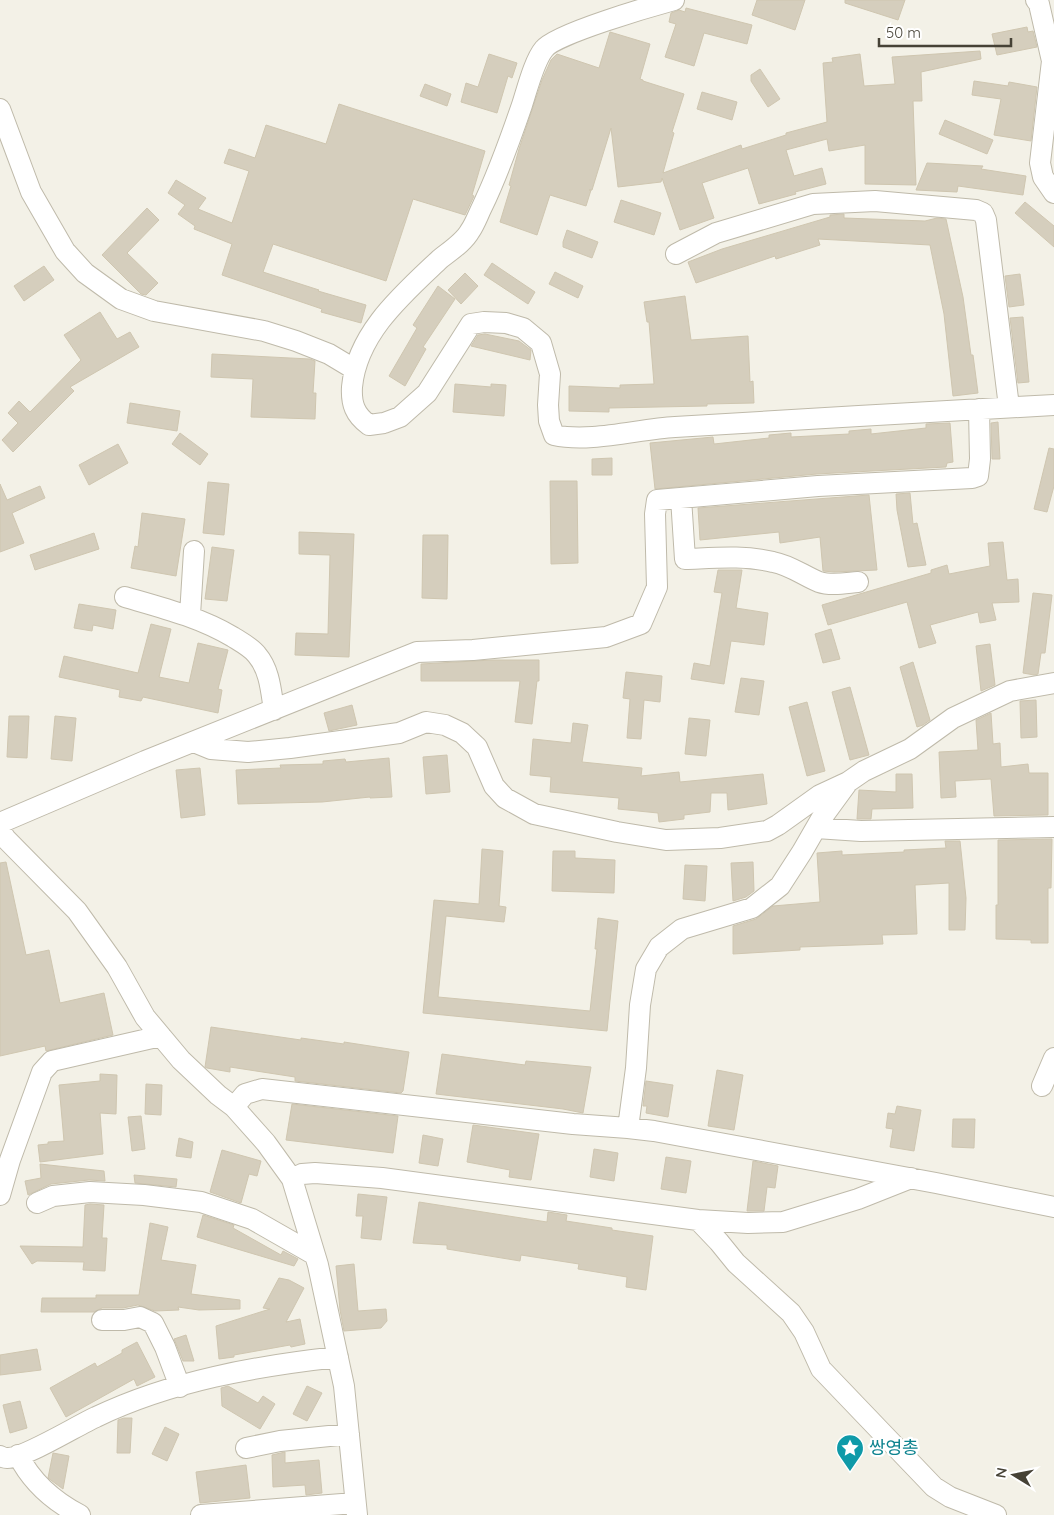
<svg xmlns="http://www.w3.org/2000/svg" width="1054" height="1515" viewBox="0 0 1054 1515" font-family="Quicksand,'Noto Sans KR',sans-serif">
<rect width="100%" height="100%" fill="#f3f1e7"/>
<path fill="#d5cebd" stroke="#cfc6b0" d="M757,0H805L795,30L752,15Z
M845,0H905L898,20L845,3Z
M686,8L752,25L747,44L704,33L694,66L665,57L676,24L669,22L671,13L679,10L685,12Z
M1027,27L1028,32L1033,31L1037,47L997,55L992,34Z
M610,32L650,44L640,79L643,80V81L684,94L672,132L674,133L663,173L741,145L742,149L786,135V133L827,122L823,63L833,62L832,58L860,54L864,86L895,84L892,57L980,51L981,59L921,72L922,101H913L916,185L865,184V145L829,151L827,139L786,150L794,176L822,168L826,184L795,192L796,194L759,204L748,168L702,183L714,218L680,230L662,178L661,182L618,187L611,128L592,190H589H591L586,206L550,195L537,235L500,222L511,186L509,185L519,149L542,80L551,60L557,54L599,68Z
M489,54L517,63L512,78L508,76L497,113L461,102L466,83L478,87Z
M760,69L780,99L768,107L751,81V75Z
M974,81L1008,86L1009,82L1037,87L1031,141L994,135L1001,99L972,95Z
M425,84L451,94L447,106L420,96Z
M702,92L737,102L732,120L697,109Z
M339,104L485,151L472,195L474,196L465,215L413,199L386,281L273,244L263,272L319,290L318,291L366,305L361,323L321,312L322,309L222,275L232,244L194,229L195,226L178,214L185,205L168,193L176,180L206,198L198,209L232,223L249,171L224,163L229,149L255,158L266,125L326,144Z
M945,120L993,140L987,154L939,134Z
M927,163L983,166L981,169L1026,176L1023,195L958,186L957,192L916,190Z
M621,200L661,213L654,235L614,222Z
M1025,202L1054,226V247L1015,213Z
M147,208L159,220L127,253L158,283L146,295L141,294L102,255Z
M844,214V218L925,221L937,218L946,219L963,297L971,355H973L978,393L953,396L944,314L930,245L818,239L820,245L776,259L775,256L696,283L688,262L722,249L830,217V215Z
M567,230L598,242L592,258L563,247V242Z
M492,263L535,292L528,304L484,275Z
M44,266L54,280L24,301L14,286Z
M555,272L583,286L578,298L549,284Z
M465,273L478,286L461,304L448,290Z
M1020,274L1024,305L1009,307L1005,276Z
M438,286L455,299L423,347L426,349L405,386L389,376L417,328L413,325Z
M685,296L691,340L748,336L750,382L753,381L754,403L707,404V406L609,408V412L569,411V386L620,388V385L654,384L649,322H647L644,302Z
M100,312L117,339L130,332L139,347L70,387L74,391L13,452L2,440L18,423L8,413L19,401L30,412L81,360L64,335Z
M1023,317L1029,382L1018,383L1010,318Z
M485,334L519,341L531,350L530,360L471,346L478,335Z
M212,354L310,359L315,361L313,393H316L315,419L251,417L253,379L211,377Z
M455,384L491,387V384L506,385L504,416L453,412Z
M130,403L180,411L177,431L127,423Z
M998,422L1000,459H992L991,423Z
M950,423L953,462L947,463L946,467L817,474L655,489L650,443L713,437L714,444L769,438V435L791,433V437L849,434V431L871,429V434L926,428V424Z
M180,433L208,454L200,465L172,444Z
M118,444L128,463L89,485L79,465Z
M1049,448L1054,449V486L1047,512L1034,509Z
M612,458V475H592V459Z
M550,481H577L578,563L551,564Z
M208,482L229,484L224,535L203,533Z
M0,484L7,500L40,486L45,498L12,513L24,543L0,552Z
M910,493L913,524L917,523L926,565L908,567L897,510L896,494Z
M869,495L877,570L834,572L823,571L820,537L780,543L779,532L700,540L698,508Z
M142,513L185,519L176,576L131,568L135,546L138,547Z
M299,532L354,534L349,657L295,655L296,633L328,634L330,555L299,554Z
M94,533L99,549L35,570L30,555Z
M423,535H448L447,599L422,598Z
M1003,542L1007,580L1018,579L1019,602L992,603L996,620L980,623L978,612L930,625L936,643L919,648L907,602L828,625L822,605L931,573V570L947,565L949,574L990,566L988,543Z
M212,547L234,550L227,601L205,599Z
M718,570H742L736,608L768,613L764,645L731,641L724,684L691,679L694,663L710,666L722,593L714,592Z
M1033,593L1052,595L1045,653H1041L1038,674L1034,675L1023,673Z
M79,604L116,610L113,629L93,625L92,631L74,628Z
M151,624L171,629L159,677L189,683L198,643L228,650L218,689L222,690L218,713L143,697L141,701L119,697L120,690L59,677L64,656L138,673Z
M831,629L840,659L823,663L815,634Z
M990,644L995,685L981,691L976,646Z
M492,660H539V681H537L532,724L515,722L520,681H421V664Z
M913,662L930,720L923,725L917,727L900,667Z
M626,672L662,676L660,702L644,700L641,739L627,738L630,699L623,698Z
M741,678L764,681L759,715L735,712Z
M850,687L869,755L850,760L832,692Z
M1036,700L1037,737L1021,738L1020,701Z
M807,702L825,771L807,776L789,707Z
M352,705L357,725L329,731L324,713Z
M991,713L993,744L1000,743L1001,767L1028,764L1029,773H1048V815L994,816L991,779L955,781L956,797L941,798L939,752L978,750L976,720Z
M9,716H29L27,758L7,757Z
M55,716L76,718L72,761L51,759Z
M689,718L710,720L706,756L685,754Z
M573,723L588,725L582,762L642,768L641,776L679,772L680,782L763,774L767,804L728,810L727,793H711L710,812L684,815V819L659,822L658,813L618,809L619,798L550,792L551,777L530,775L533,739L571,743Z
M447,755L450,792L426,794L423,757Z
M389,758L392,797L370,798V797L322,802L238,804L236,770L281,768L280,765L323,764V761L345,759L346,762Z
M200,768L205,815L181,818L176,770Z
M896,774H912L913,808L872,809L871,819H857L859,790L896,792Z
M1052,839L1051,888H1048V943H1031V940L996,939V905H998V840Z
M945,841H960L966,898L965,930H949V883L915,885L917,934L882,935L883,944L800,947V950L733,954V926L756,919L773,906L820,902L817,853L842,851V855L904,852V850L946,848Z
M482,849L503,851L499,906L506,907L504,922L446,916L438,997L590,1011L597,949H595L598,918L618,921L607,1031L423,1013L434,900L479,904Z
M553,851H575V858L615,860L614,893L552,891Z
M6,862L26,955L49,950L60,1003L104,993L113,1035L46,1051L45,1046L0,1056V863Z
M753,862L754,891L746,897L733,901L731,863Z
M685,865L707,866L705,901L683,899Z
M211,1027L301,1040V1038L344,1044V1042L409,1052L403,1091L401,1093L295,1081V1077L230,1067V1072L207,1068L205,1067Z
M442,1054L525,1065L526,1061L591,1067L583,1113L563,1109L436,1094Z
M717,1070L743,1075L734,1130L708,1126Z
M100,1074L117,1075L116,1114L100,1113L103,1154L40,1162L38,1145L48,1144V1142L64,1141L59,1085L100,1081Z
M646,1081L673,1085L668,1117L646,1113L647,1106H643Z
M146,1084L162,1085L161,1115L145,1114Z
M292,1104L398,1116L393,1153L286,1140Z
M897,1106L921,1110L914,1151L890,1147L893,1129L886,1128L888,1113L895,1114Z
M141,1116L145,1149L132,1151L128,1117Z
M953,1119H975L974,1148L952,1147Z
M473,1125L539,1134L531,1180L509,1177L510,1170L467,1162Z
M423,1135L443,1139L438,1166L419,1163Z
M179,1138L193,1142L191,1158L176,1156Z
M594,1149L618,1153L614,1181L590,1177Z
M222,1150L261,1161L257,1176L249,1174L241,1203L210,1192Z
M666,1157L691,1161L686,1193L661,1189Z
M753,1161L778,1166L775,1188L767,1187L764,1211H747Z
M40,1164L104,1171L105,1181L89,1180L51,1184L28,1195L25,1181L41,1178Z
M134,1175L177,1179L176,1187L135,1183Z
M358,1194L387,1197L381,1240L361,1238L363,1216H356Z
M419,1202L547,1222L548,1212L567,1215L566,1221L612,1228V1230L653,1236L646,1290L626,1287L627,1277L578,1269L579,1264L521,1255L520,1261L447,1249V1245L413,1243Z
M90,1204L104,1205L102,1238H107L105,1271L83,1270L84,1262L37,1261L32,1264L20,1246L83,1247L85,1205Z
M203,1215L234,1225L233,1228L281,1255L283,1251L298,1259L294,1266L197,1237Z
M150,1223L168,1227L161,1260L196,1265L191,1294L240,1300V1309L199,1310L178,1307L179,1310L155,1311L138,1305L123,1308H102L94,1312H41L42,1298H96V1295H139Z
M354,1264L358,1311L386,1309L387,1321L381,1328L344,1331L340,1310L336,1266Z
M279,1278L289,1280L304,1288L286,1322L300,1319L305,1344L291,1347L290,1345L234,1355V1357L219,1359L216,1326L270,1309L263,1308Z
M186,1335L194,1361H183L174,1339Z
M137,1342L155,1377L137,1386L134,1379L66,1417L50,1388L95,1363L97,1367L122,1353V1350Z
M37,1349L41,1370L0,1375V1355Z
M228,1386L258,1403L263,1396L275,1404L260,1429L222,1406L221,1388Z
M307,1386L322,1393L307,1421L293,1414Z
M20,1401L27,1428L10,1433L3,1405Z
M124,1418H132L130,1453H117L118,1420Z
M165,1427L179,1434L167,1461L152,1454Z
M285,1452V1463L319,1460L322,1493L306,1495L305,1485L273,1487L272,1455Z
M53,1453L69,1456L63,1489L48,1478Z
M246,1465L250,1498L200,1503L196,1472Z"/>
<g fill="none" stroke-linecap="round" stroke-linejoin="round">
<g stroke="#bfbaaa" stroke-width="22">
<path id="street" d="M674,0C652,6 555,34 544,49C534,61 527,90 522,105C510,140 498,174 482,207C478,215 475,224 470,231C464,242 450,251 440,259C403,294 357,333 352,387C351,404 355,415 369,425L384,423L400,417L427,393L471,324L484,322L506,323L523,328L541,343L550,374L548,405L549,421L554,435C590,443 638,429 675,427C801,419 928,412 1054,405
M1036,0L1039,4L1052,61L1040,163L1043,177L1054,193
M0,109L31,192L65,251L85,273L121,299L154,311L264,331L296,341L329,354L354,369
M676,254L716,233L813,204L875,201L976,210L983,213L986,220L1009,407
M681,498L685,559C714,558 744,555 773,562C790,565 804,576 819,582C831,586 846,583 858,582
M125,597C163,608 199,617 233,637C241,642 252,648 257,655C270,670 271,692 274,710
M190,615L194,551
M194,742L211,749L248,752L290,748L399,733L426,722L445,725L462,733L477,747L494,786L505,798L534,814L617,832L666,840L720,838L767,831L778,825L820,795L848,782
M0,823L145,761L417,652L473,650L606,637L641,624L657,587L655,514L657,500L818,486L972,478L978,476L980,459L979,409
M816,828L861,831L1054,827
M0,830L6,839L77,911L117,967L145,1017L181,1060L218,1095L234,1107L266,1143L292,1179L318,1265L344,1386L357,1515
M1042,1086L1054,1058
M234,1107L245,1094L262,1089L573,1124L628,1128L654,1131L936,1183L1054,1207
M628,1128L636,1068L640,1005L646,969L659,947L682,929L752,908L780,886L802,852L821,819L848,782L864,771L910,749L953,718L1010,691L1054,683
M292,1179L302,1174L315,1173L382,1178L698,1220L748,1223L783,1222L858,1199L911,1178
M0,1195L10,1160L42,1072L52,1061L161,1036
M37,1203L53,1196L90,1192L144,1195L201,1202L252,1219L315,1255
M698,1220L719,1242L736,1263L791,1313L804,1332L821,1369L934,1487L950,1497L996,1515
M102,1320H124L140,1317L153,1323L165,1347L180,1387
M246,1448L280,1441L349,1434
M18,1455C32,1483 53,1501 80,1515
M0,1456C2,1457 5,1458 7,1458C23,1459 78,1425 96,1417C171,1381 256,1366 338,1357
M201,1515L355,1503"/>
</g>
<use href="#street" stroke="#fff" stroke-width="20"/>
</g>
<defs>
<g id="sight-pin" transform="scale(1.4375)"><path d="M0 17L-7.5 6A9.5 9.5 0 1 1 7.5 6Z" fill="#0f9aa8" stroke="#fff"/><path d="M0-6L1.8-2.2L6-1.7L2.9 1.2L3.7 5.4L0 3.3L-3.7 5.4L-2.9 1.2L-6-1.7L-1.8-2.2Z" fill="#fff"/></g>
</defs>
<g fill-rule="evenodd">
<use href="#sight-pin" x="850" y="1448"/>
</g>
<g text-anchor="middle" stroke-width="4.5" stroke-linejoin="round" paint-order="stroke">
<g font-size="18" fill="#0d838f" stroke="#fff" text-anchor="start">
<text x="869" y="1454">쌍영총</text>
</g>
</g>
<g transform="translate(1014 1475) rotate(280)" stroke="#ffffff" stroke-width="4" paint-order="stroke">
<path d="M0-4L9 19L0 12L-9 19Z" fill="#464236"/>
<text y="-8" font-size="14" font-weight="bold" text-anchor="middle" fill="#464236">N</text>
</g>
<path d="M879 38v8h132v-8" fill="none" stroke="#464236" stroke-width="2.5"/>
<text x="886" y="38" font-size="15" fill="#464236" stroke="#ffffff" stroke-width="4" paint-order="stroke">50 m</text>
</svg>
